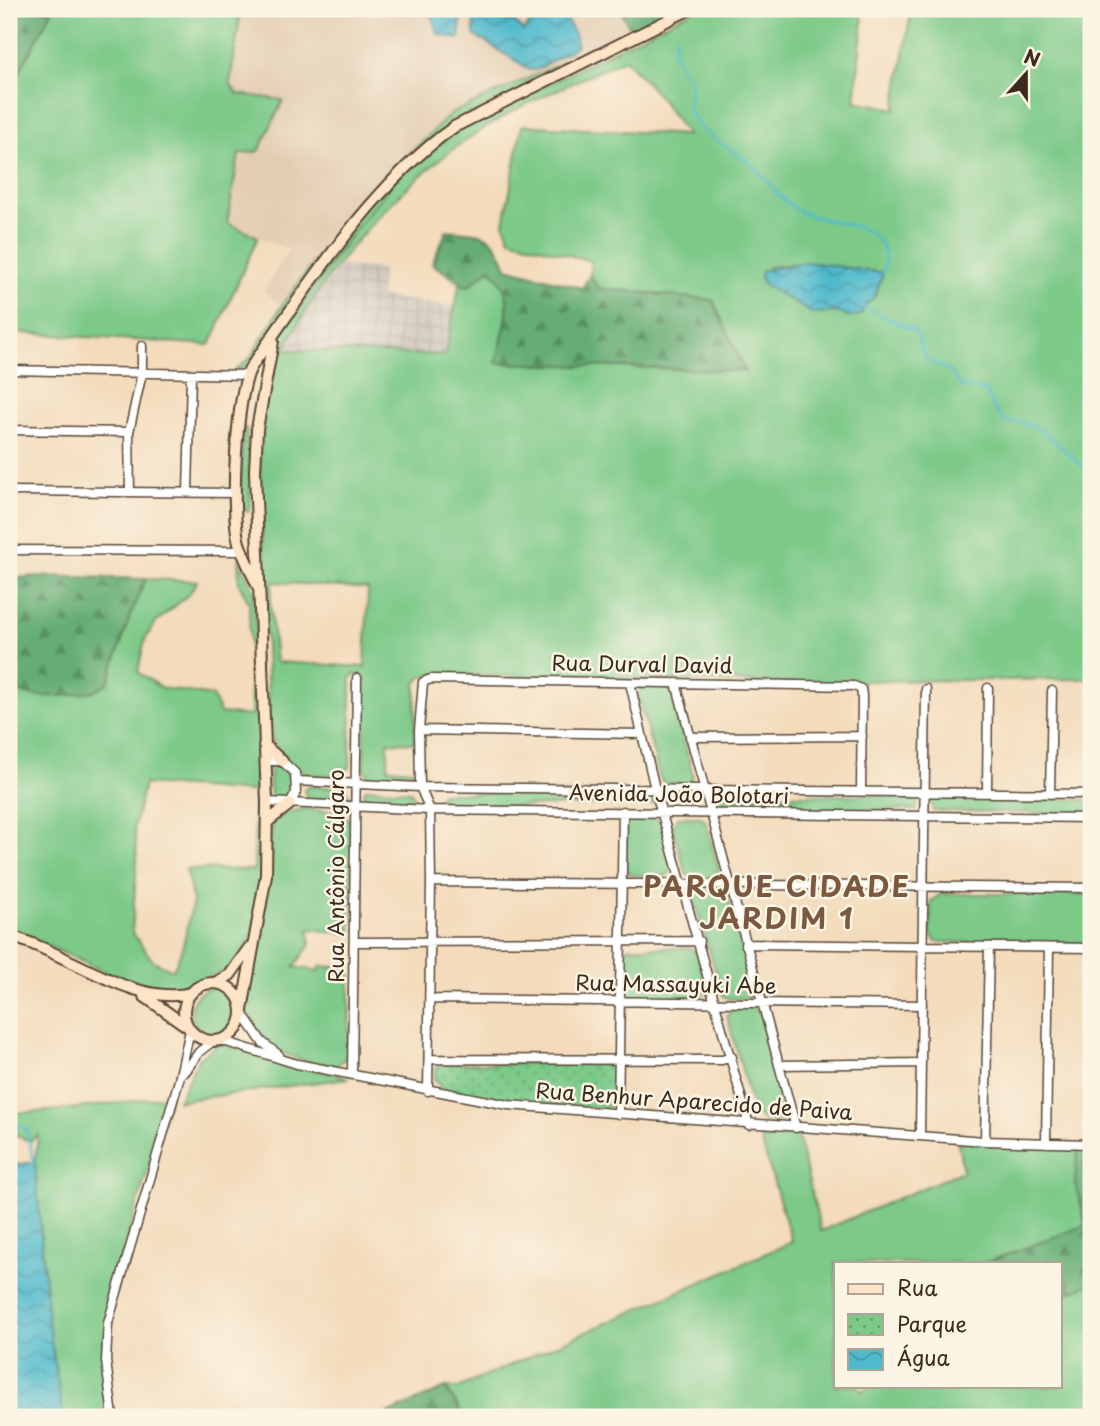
<svg xmlns="http://www.w3.org/2000/svg" width="1100" height="1426" viewBox="0 0 1100 1426" font-family="'Playpen Sans',sans-serif">
<defs>
<pattern id="industrial-grid" width="8" height="8" patternUnits="userSpaceOnUse" patternTransform="scale(1.75)"><rect width="8" height="8" fill="#ccc2b9"/><path d="M0 4h8M4 0v8" fill="none" stroke="#b0a79f"/></pattern>
<pattern id="forest-firs" width="22" height="20" patternUnits="userSpaceOnUse" patternTransform="scale(1.75)"><rect width="22" height="20" fill="#65ad74"/><path d="M5 1l3.5 6h-7zM16 11l3.5 6h-7z" fill="#548d5f"/></pattern>
<pattern id="park-dots" width="8" height="8" patternUnits="userSpaceOnUse" patternTransform="scale(1.75)"><rect width="8" height="8" fill="#7cc988"/><path d="M2 2h.1M6 6h.1" fill="none" stroke="#67a36f" stroke-width="1.8" stroke-linecap="round"/></pattern>
<pattern id="water-waves" width="16" height="10" patternUnits="userSpaceOnUse" patternTransform="scale(1.75)"><rect width="16" height="10" fill="#50bacd"/><path d="M0 5q4-4 8 0t8 0" fill="none" stroke="#4497a6"/></pattern>
</defs>
<rect width="100%" height="100%" fill="#fcf5e5"/>
<filter id="ink" filterUnits="userSpaceOnUse"><feTurbulence type="fractalNoise" baseFrequency=".0143" numOctaves="2"/><feDisplacementMap in="SourceGraphic" scale="14" xChannelSelector="R" yChannelSelector="G"/><feConvolveMatrix kernelMatrix="1 2 1 2 8 2 1 2 1" color-interpolation-filters="sRGB"/></filter>
<filter id="wash" filterUnits="userSpaceOnUse"><feTurbulence type="fractalNoise" baseFrequency=".00686" numOctaves="4" result="noise"/><feDisplacementMap in="SourceGraphic" scale="28" xChannelSelector="R" yChannelSelector="G"/><feGaussianBlur stdDeviation="1.57" result="paint"/><feColorMatrix in="noise" values="0 0 0 0 0 0 0 0 0 0 0 0 0 0 0 0 0 1.4 0 .05"/><feComposite in="paint" operator="in"/></filter>
<g filter="url(#wash)">
<rect width="100%" height="100%" fill="#f3dbbb"/>
<path fill="#e3cdb2" d="M241,9H620L632,32L452,113L359,202L282,305L263,291L289,250L227,223L239,154L259,151L283,100L238,94L230,84Z"/>
<path fill="url(#industrial-grid)" d="M340,265L383,269L380,296L457,308L445,355L284,351L301,317Z"/>
<path fill="#7cc988" stroke="#5c7a53" stroke-width="2" fill-rule="evenodd" d="M53,9H241L230,84L238,94L283,100L259,151L239,154L227,223L258,237L210,345L9,332V91Z
M651,9H684L481,108L412,157L245,370L237,369L250,358L282,305L359,202L452,113L657,20Z
M695,9H857L863,20L855,101L895,109L911,12L901,9H1091V679L863,681L862,685L431,674L421,677L416,684L415,743L388,742V768L415,770L407,780L370,778L364,770V678L355,674L351,678L350,767L342,777C300,775 289,774 269,733L259,429L274,344L279,336L353,233L395,180L457,130ZM625,59L657,94L687,135L522,125L504,224L510,239L591,261L590,275L598,288L713,301L745,371L497,363C502,327 522,298 490,268L468,287L460,282L445,355L284,350C327,264 404,178 486,127C529,100 579,81 625,59ZM807,262L883,273L875,296L852,317L837,312L812,313L765,285L769,267ZM273,582L368,589L365,667L276,662L270,602Z
M243,426L247,430L251,507L248,511H244L241,491Z
M238,558L254,590L262,760V874L253,932L242,956L221,973L162,992L138,987L46,945L9,932V688C41,698 78,700 108,683L131,613L146,579L197,581C187,604 160,611 148,634C142,644 141,660 138,672L162,688L212,696L220,713L251,716L249,603L239,583ZM144,784L255,792L254,870L186,869L193,902L182,949L173,970L153,961L132,932L137,858L134,827Z
M642,687H665L671,692L693,775L690,782L665,784L660,778L638,695Z
M278,765C289,771 292,779 293,791L285,799L271,796L269,766Z
M309,786L345,788L350,797L347,801L307,798L304,790Z
M367,788L411,791L415,800L411,803L366,802L363,792Z
M442,793H649L653,795L655,804L441,807L439,796Z
M714,795H913L919,798L916,810L716,808L712,804Z
M935,797L1091,800V814L933,811L931,800Z
M303,809L342,812L352,824L351,934L309,929L310,945L294,967L319,971L320,966L350,968L349,1055L336,1066C290,1060 269,1054 246,1010L269,876L272,823L288,812Z
M651,815L663,823L674,867L667,876L632,875L626,869L625,825L634,817Z
M678,817H701L706,822L719,870L716,878H691L686,873L672,826Z
M721,890C739,909 747,965 754,991L750,998L730,999L723,996L694,900L698,891Z
M941,894H1091V944L936,942L930,934L931,901Z
M629,947L691,948L698,955L707,989L701,997H630L623,991L625,951Z
M191 1011a23 23 0 1 1 46 0a23 23 0 1 1-46 0Z
M732,1007H753L760,1013L788,1110L783,1122L763,1121L754,1113L727,1016Z
M217,1045H226L349,1078L178,1101L198,1059Z
M170,1096C158,1137 145,1178 133,1219C113,1285 93,1348 109,1417H63L48,1321L35,1162L38,1135L30,1141L9,1132V1102L20,1113C71,1111 120,1102 170,1096Z
M758,1130L797,1133L821,1231L963,1171L958,1142L1078,1148L1075,1183L1086,1225L985,1263H836V1386H858L862,1391L872,1386H1060V1296L1091,1284V1417H464L446,1388H458L792,1242Z"/>
<path fill="url(#forest-firs)" stroke="#506c49" stroke-width="2" d="M9,9H53L9,91Z
M620,9H651L657,20L632,32Z
M447,230C485,235 493,229 507,268L582,288L590,275L598,288L713,300L745,371L496,363C504,328 520,296 490,269L467,287L432,264Z
M38,576L146,579L131,613L108,683L95,691L64,696H33L9,688V579Z
M1078,1148H1091V1284L1060,1296V1263H985L1086,1225L1075,1183Z
M446,1388L464,1417H380Z"/>
<path fill="url(#park-dots)" stroke="#5c7a53" stroke-width="2" d="M443,1063L609,1064L614,1068V1102L604,1109L509,1101L444,1090L434,1080L436,1068Z"/>
<path fill="url(#water-waves)" stroke="#467276" stroke-width="2" d="M421,9H462L459,39L437,34L432,15Z
M473,9L493,10L500,21H514L523,31L530,24L521,14L523,9H561L576,37L577,46L537,70H530L474,35Z
M807,262L883,273L875,296L863,308L862,314L852,317L837,312L812,313L765,285L760,278L761,271Z
M35,1162L48,1321L63,1417H9V1165Z"/>
<g fill="none" stroke-linecap="round" stroke-linejoin="round">
<path stroke="#50bacd" stroke-width="2.5" d="M660,9L661,10
M676,37L673,52L692,85L687,106C697,135 728,146 750,163C770,179 778,203 806,214C826,222 854,222 873,235C886,245 887,259 883,273
M864,307L915,331L926,359L949,371L962,387L986,390L994,409L1005,422C1037,417 1058,445 1081,465L1091,467
M9,1118L27,1130L34,1163"/>
</g>
</g>
<g filter="url(#ink)">
<g fill="none" stroke-linecap="round" stroke-linejoin="round">
<g stroke="#574536" stroke-width="11">
<path id="minor" d="M9,370L247,375
M9,430L129,432
M9,491L236,493
M130,491L129,432L142,373V346
M188,492L191,375
M9,550L243,551
M630,683L655,789L749,1125
M676,683L796,1128
M419,730L641,734
M690,737L862,736
M265,761H282L295,773L296,793L290,804
M297,781L420,787L1091,794
M987,792L988,688
M1050,794L1052,691
M267,802L430,810L1091,818
M431,882L1091,888
M355,942L699,941
M745,944L1091,948
M430,999L922,1005
M242,1013L262,1042L279,1055
M220,1040L297,1064L508,1105L985,1141L1091,1144
M429,1059L722,1060L732,1057
M781,1065L921,1063
M185,1072L199,1052L213,1041
M352,1074L357,678
M428,1091L431,882L430,810L420,787L419,730L423,682L431,679L854,686L861,689L862,695L861,790
M618,1114L623,811
M920,1135L926,689
M985,1141L989,947
M1046,1143L1049,948
M113,1417L106,1361L108,1323L179,1080L190,1030"/>
</g>
<g stroke="#574536" stroke-width="14">
<path id="secondary" d="M258,587C252,573 244,558 239,543C230,512 236,394 251,367C308,286 373,184 454,127L690,9
M264,745L282,761
M267,822L290,804
M9,936C67,951 131,1007 191,993
M215,983L230,975L249,948
M184 1012a29 29 0 1 1 58 0a29 29 0 1 1-58 0Z
M144,996L188,1027
M242,1010L266,875L267,802L255,471L257,429L273,341"/>
</g>
<use href="#minor" stroke="#fff" stroke-width="8"/>
<use href="#secondary" stroke="#fee4c6" stroke-width="10"/>
</g>
</g>
<g text-anchor="middle" stroke-width="5" stroke-linejoin="round" paint-order="stroke">
<g font-size="21" fill="#3b2a1e" stroke="#fcf5e5">
<text transform="translate(642 665) rotate(1)" y="7">Rua Durval David</text>
<text transform="translate(679 795) rotate(1)" y="7">Avenida João Bolotari</text>
<text transform="translate(337 876) rotate(-90)" y="7">Rua Antônio Cálgaro</text>
<text transform="translate(676 985) rotate(1)" y="7">Rua Massayuki Abe</text>
<text transform="translate(694 1102) rotate(4)" y="7">Rua Benhur Aparecido de Paiva</text>
</g>
<g font-size="28" font-weight="bold" letter-spacing="2" fill="#7b5941" stroke="#fcf5e5">
<text x="777" y="897">PARQUE CIDADE<tspan x="777" dy="32">JARDIM 1</tspan></text>
</g>
</g>
<rect width="1100" height="1426" fill="none" stroke="#fcf5e5" stroke-width="35"/>
<rect x="834" y="1262" width="228" height="126" fill="#fcf5e5" stroke="#afa495" stroke-width="2"/>
<rect x="848" y="1284" width="35" height="10" fill="#fee4c6" stroke="#afa495" stroke-width="2"/>
<text x="897" y="1296" font-size="21" fill="#3b2a1e">Rua</text>
<rect x="848" y="1314" width="35" height="21" fill="url(#park-dots)" stroke="#afa495" stroke-width="2"/>
<text x="897" y="1332" font-size="21" fill="#3b2a1e">Parque</text>
<rect x="848" y="1349" width="35" height="21" fill="url(#water-waves)" stroke="#afa495" stroke-width="2"/>
<text x="897" y="1366" font-size="21" fill="#3b2a1e">Água</text>
<g transform="translate(1026 74) rotate(21)" stroke="#fcf5e5" stroke-width="5" paint-order="stroke">
<path d="M0-5L12 26L0 18L-12 26Z" fill="#3b2a1e"/>
<text y="-10" font-size="19" font-weight="bold" text-anchor="middle" fill="#3b2a1e">N</text>
</g>
</svg>
